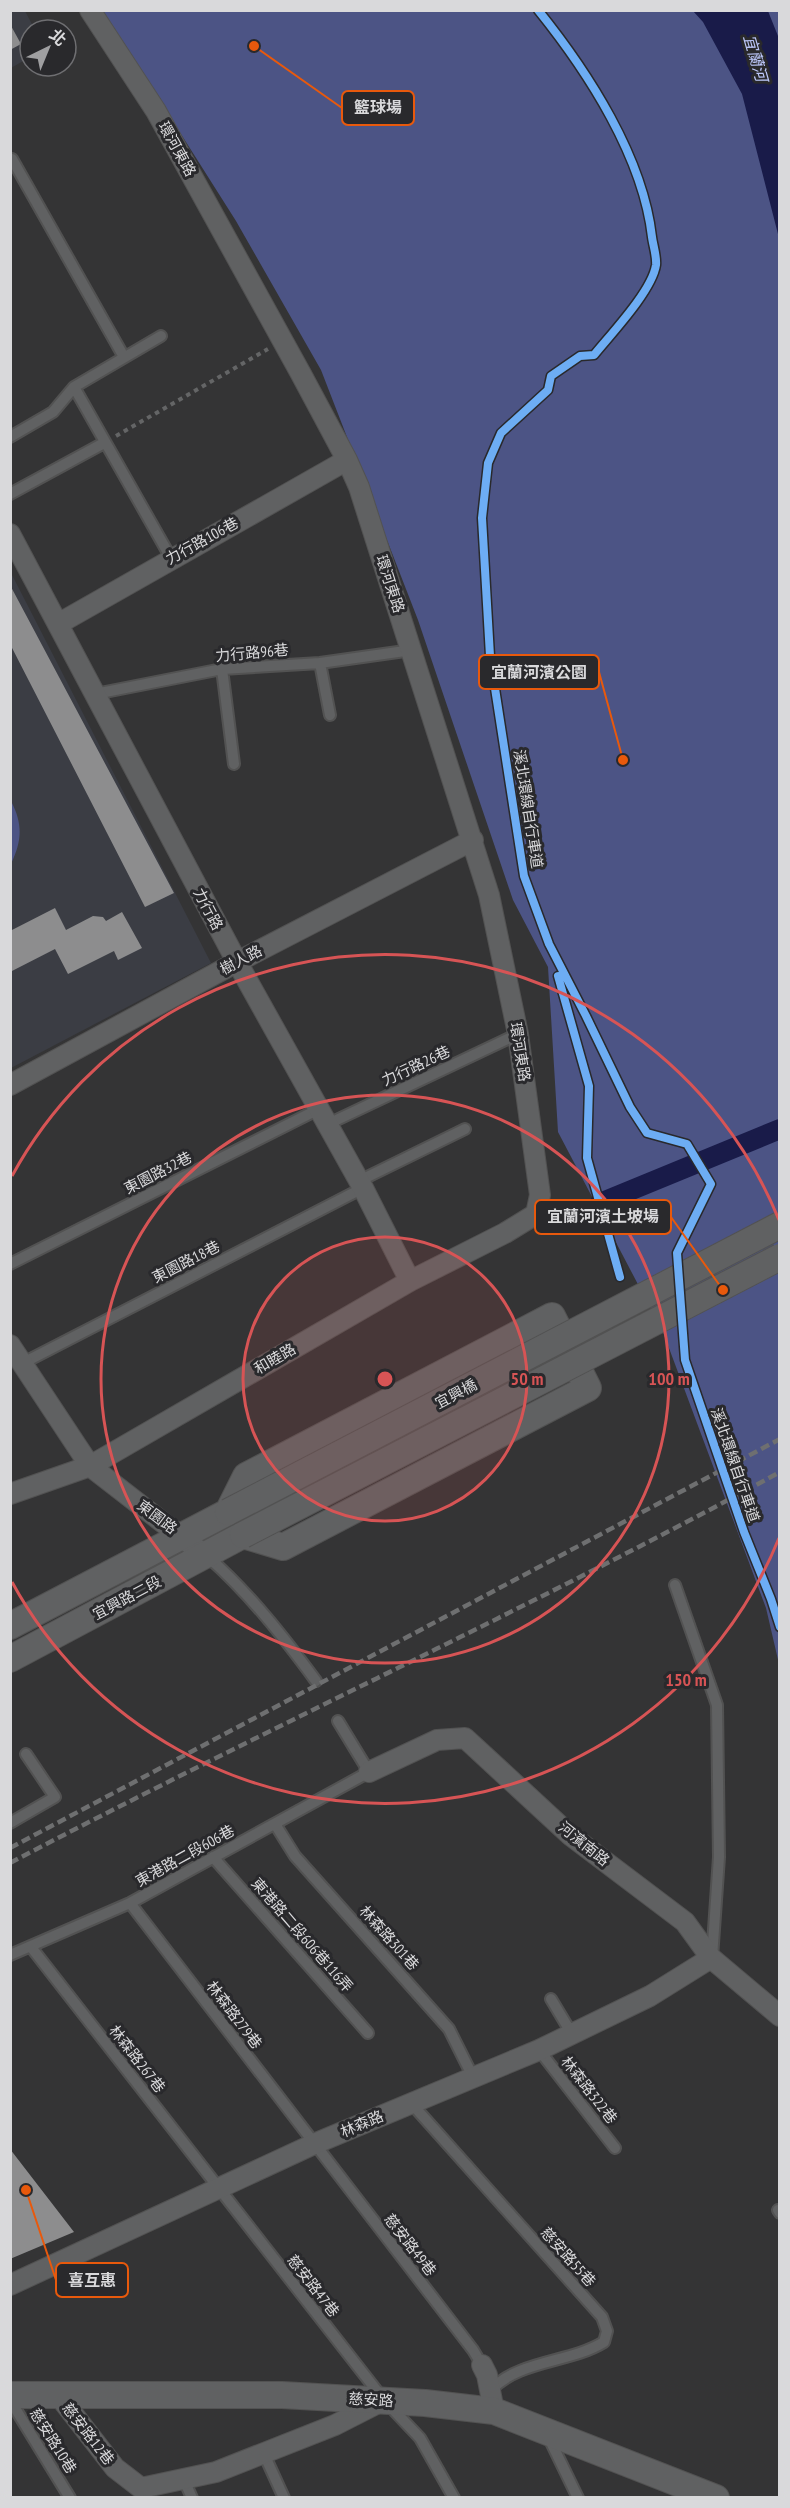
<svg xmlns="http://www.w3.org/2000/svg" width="790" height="2508" viewBox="0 0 790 2508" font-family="'PT Sans Narrow','Noto Sans TC',sans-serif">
<rect width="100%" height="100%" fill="#343435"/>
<path fill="#3b3d44" d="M10,11H25L35,30H30V57L11,68Z
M10,571L211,963L11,1068H10Z"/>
<path fill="#4c5485" d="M103,11H779V1664L766,1608L663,1332L558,1132L548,967L513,900L418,620L321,370L236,221Z
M11,801C23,824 22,841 11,864Z"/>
<path fill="#191b49" d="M693,11H768L780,41L779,238L742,94L703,22Z"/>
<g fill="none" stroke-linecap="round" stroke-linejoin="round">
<path stroke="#191b49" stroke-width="20" d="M600,1203L780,1129"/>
</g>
<path fill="#8d8d8e" d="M10,24L21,44L10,50Z
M10,585L174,893L145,907L10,644Z
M55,908L66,930L93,916L103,917L106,921L122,912L142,948L118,960L114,951L68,974L55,949L10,972V931Z
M10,2149L74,2232L10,2259Z"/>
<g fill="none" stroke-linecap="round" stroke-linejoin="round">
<g stroke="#525252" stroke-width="14">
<path id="service" d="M12,159L124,357
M74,387L171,558
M10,437L53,412L74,387L161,336
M10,494L104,443
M320,663L330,715
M222,669L234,764
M95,694L222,669L320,663L412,650
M326,1125L518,1034
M359,1181L465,1129
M10,1264L319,1109
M23,1363L363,1188
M207,1556C249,1593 283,1636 316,1681
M675,1585L717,1705L719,1857L712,1958
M10,1823L55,1797L26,1754
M275,1824L295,1856L449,2029L473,2077
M213,1857L368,2033
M130,1903L473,2350L482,2365
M31,1947L384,2400L420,2438L454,2498
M10,1955L130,1903L369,1772L338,1721
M551,1999L572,2034
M539,2050L615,2148
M411,2103L602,2317L607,2331L604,2342C570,2363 519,2360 491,2390
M778,2210L780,2213
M10,2400L70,2498
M548,2436L578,2498
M264,2454L284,2498
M184,2480L192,2498"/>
</g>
<g stroke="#525252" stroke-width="22">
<path id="minor" d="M10,534L237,962L363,1188L410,1281
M58,624L347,460
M10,1085L237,962L473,840
M10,1345L90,1466L206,1556
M10,1494L90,1466L410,1281L505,1233L536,1214L540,1195L518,1034L489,895L359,487L347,460L301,374L156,111L90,10
M369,1772L437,1740L465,1738L570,1835L685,1922L711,1958L780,2016
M10,2285L314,2144L539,2050L650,1996L711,1958
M482,2365L487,2375L494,2411
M59,2396L115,2468L141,2488L216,2472L335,2425L384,2400"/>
</g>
<g stroke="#525252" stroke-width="28">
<path id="tertiary" d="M10,1626L228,1512L246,1476L552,1316L588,1388L283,1547L243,1535L10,1659
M10,2395H282L425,2403L494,2411L716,2498"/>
</g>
<path stroke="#646566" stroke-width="4" stroke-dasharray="4.5 4.5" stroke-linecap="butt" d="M116,436L268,349"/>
<use href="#service" stroke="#606162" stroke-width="10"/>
<use href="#minor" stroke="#606162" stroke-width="20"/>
<use href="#tertiary" stroke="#606162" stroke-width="26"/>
<path stroke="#6e6f70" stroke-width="4.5" stroke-dasharray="9 4.5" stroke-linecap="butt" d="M10,1848L780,1439
M10,1863C265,1729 527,1610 780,1472"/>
<g stroke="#525252" stroke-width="28" stroke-linecap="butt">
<path id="tertiary-bridge" d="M228,1512L780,1225
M243,1535L780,1257"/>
</g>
<use href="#tertiary-bridge" stroke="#606162" stroke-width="26"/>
<g stroke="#29292c" stroke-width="11">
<path id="cycleway" d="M538,10C588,72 643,157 652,237C653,245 657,257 656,265C652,291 611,334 594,355L580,356L551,376L548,390L501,433L488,463L482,518L490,656L524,876L549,944L586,1016L630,1107L647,1133L687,1144L711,1184L677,1253L685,1360L744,1532L771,1599L780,1627
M558,976L589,1086L587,1158L620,1277"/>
</g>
<use href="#cycleway" stroke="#6dadf4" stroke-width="8"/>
</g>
<circle cx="385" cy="1379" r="142" fill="#d75455" fill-opacity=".12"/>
<g fill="none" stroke="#d75455" stroke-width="3">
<circle cx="385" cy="1379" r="142"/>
<circle cx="385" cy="1379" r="284"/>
<path d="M779 1538A425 425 0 0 1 12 1582M12 1176A425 425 0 0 1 779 1220"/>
</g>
<g text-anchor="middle" stroke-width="6" stroke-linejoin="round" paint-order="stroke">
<g font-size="15" fill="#d9d9db" stroke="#29292c">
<text transform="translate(177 149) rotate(61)" y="5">環河東路</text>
<text transform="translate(202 541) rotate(-29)" y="5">力行路106巷</text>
<text transform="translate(390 584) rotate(72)" y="5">環河東路</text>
<text transform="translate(252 653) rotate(-5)" y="5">力行路96巷</text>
<text transform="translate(528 809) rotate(81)" y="5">溪北環線自行車道</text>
<text transform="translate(208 909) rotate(62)" y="5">力行路</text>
<text transform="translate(241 960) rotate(-28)" y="5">樹人路</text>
<text transform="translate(520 1052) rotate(81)" y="5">環河東路</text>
<text transform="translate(416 1066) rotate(-25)" y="5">力行路26巷</text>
<text transform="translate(158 1173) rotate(-27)" y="5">東園路32巷</text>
<text transform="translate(186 1262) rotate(-27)" y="5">東園路18巷</text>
<text transform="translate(275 1359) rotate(-30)" y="5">和睦路</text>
<text transform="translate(456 1394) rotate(-28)" y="5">宜興橋</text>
<text transform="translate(735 1465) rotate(71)" y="5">溪北環線自行車道</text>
<text transform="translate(157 1517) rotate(37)" y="5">東園路</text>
<text transform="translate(127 1598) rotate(-28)" y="5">宜興路二段</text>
<text transform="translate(584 1844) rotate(39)" y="5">河濱南路</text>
<text transform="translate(185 1856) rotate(-29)" y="5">東港路二段606巷</text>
<text transform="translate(302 1935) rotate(49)" y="5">東港路二段606巷116弄</text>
<text transform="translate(389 1938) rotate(48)" y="5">林森路301巷</text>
<text transform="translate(234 2015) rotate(53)" y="5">林森路279巷</text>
<text transform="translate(137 2059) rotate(52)" y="5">林森路267巷</text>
<text transform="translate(589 2090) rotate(52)" y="5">林森路322巷</text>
<text transform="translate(362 2124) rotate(-23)" y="5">林森路</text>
<text transform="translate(410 2245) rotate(52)" y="5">慈安路49巷</text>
<text transform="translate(568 2257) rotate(48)" y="5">慈安路55巷</text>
<text transform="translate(313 2286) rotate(52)" y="5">慈安路47巷</text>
<text transform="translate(371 2400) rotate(3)" y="5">慈安路</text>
<text transform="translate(88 2434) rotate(52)" y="5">慈安路12巷</text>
<text transform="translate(53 2441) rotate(58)" y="5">慈安路10巷</text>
</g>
<g font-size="16" font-style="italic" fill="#bdc8fb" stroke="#29292c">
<text transform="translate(756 58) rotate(74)" y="6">宜蘭河</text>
</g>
</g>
<circle cx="385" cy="1379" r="9" fill="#d75455" stroke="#29292c" stroke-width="3"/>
<g font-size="18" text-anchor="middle" font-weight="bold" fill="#d75455" stroke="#29292c" stroke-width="6" stroke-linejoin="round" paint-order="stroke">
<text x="527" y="1385">50 m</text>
<text x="669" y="1385">100 m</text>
<text x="686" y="1686">150 m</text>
</g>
<path fill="none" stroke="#e8590c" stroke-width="2" d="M254 46L342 108M623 760L599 672M723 1290L671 1217M26 2190L56 2280"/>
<g fill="#e8590c" stroke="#29292c" stroke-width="2">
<circle cx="254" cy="46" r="6"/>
<circle cx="623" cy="760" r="6"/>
<circle cx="723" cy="1290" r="6"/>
<circle cx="26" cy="2190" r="6"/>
</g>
<g fill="#29292c" stroke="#e8590c" stroke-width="2">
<rect x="342" y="91" width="72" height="34" rx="6"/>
<rect x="479" y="655" width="120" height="34" rx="6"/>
<rect x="535" y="1200" width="136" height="34" rx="6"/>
<rect x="56" y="2263" width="72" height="34" rx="6"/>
</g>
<g font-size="16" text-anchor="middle" font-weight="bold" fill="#d9d9db">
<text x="378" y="113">籃球場</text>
<text x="539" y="678">宜蘭河濱公園</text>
<text x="603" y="1222">宜蘭河濱土坡場</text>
<text x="92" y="2286">喜互惠</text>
</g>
<rect width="790" height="2508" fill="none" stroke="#d9d9db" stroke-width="24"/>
<g transform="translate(48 48) rotate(43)"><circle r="28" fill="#29292c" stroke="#6f6f72" stroke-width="1.5"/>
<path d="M0-4.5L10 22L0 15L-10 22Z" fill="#9f9fa1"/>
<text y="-9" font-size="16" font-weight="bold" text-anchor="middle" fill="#d9d9db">北</text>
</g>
</svg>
